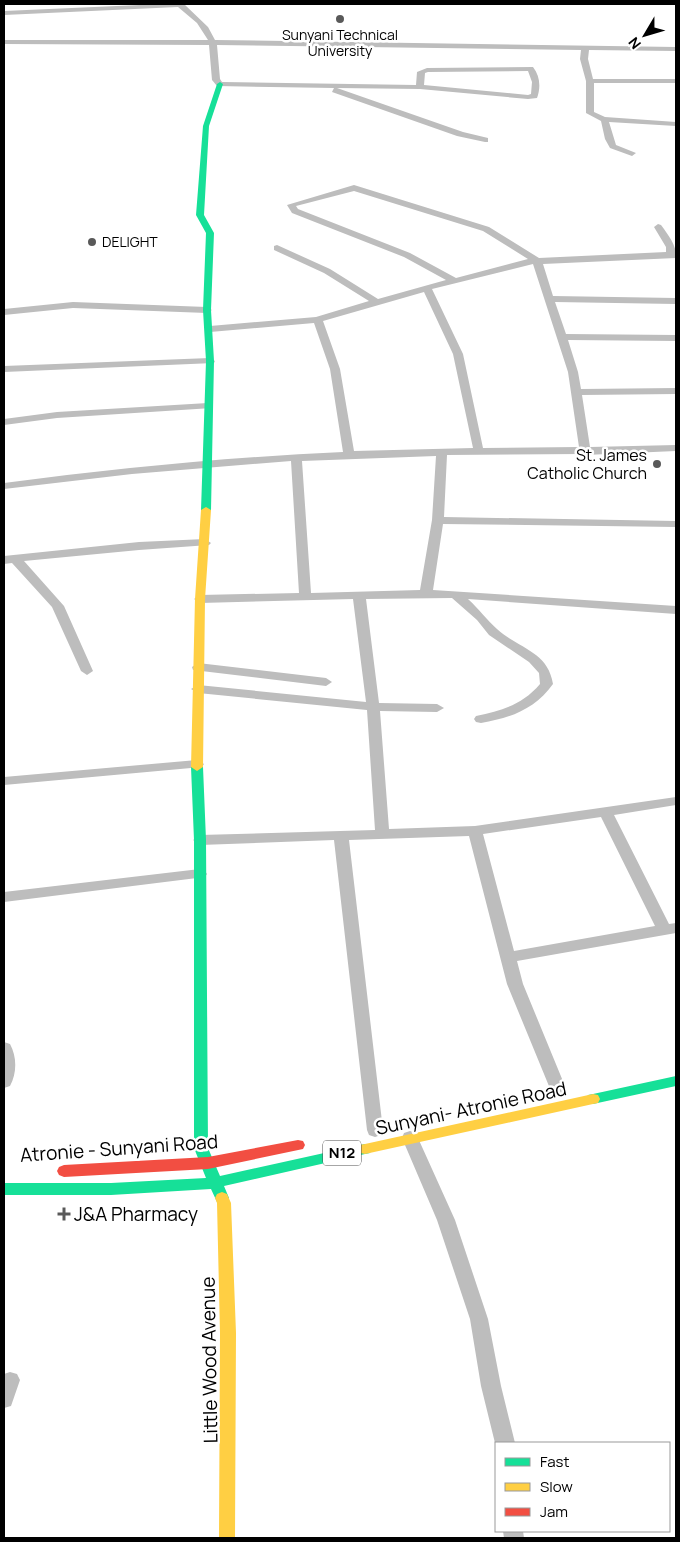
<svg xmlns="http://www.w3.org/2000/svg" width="680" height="1542" viewBox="0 0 680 1542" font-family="Manrope,sans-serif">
<rect width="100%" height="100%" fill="#fff"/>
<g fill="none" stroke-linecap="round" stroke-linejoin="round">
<path fill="#bdbdbd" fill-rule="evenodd" d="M162,4H184L208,27L215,40L676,47V51L589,50L588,59L593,79H676V83H594V112L605,117L676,122V126L609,122L616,145L636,153L632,156L610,148L605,139L601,121L586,113V81L580,59L581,50L217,45L220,79L222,82L416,85L417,72L427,68L533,67C540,76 541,87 537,98L528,99L420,89L337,88L463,132L488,138V142H485L457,136L332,92L334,88L217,86L212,80L209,45L4,44V40H208L197,23L178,7L4,15V11ZM528,71L532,82L531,94L528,95L424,85L425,73L428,72Z
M354,185L489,227L539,258L666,252V247L654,227L658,224L661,225C669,236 677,246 676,258L543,264L553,296L676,298V304L555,302L566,334L676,335V341L568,340L578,372L581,389L676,388V394L582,395L590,447L676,445V451L585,455L581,454L447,455L444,517L676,521V527L443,524L433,590L676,606V614L468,599C479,609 487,620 497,629C519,649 548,651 553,684C535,709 511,718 481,723L476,722L474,719L476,716C503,710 522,705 540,684L539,673L529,662L489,635L477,620L452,598L366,599L379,703L437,704L444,708L437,712L380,711L389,829L475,826L676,797V805L614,815L669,924L676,923V933L517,961L523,984L567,1091L565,1095L559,1097L553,1095L551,1091L507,984L469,836L349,840L383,1130L381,1135L375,1137L369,1135L367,1130L334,840L200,845L193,840L200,835L375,830L367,710L198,693L191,689L198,685L366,702L353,599L200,603L194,599L200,595L299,593L291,461L132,474L4,489V483C117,468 230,457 343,452L330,369L314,323L210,332L205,329L210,326L316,317L369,301L324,273L274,250V246L277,245L330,269L378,299L446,280L404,257L292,213L287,205ZM354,191L483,231L528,259L456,278L410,253L298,209L296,206ZM533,264L568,372L579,447L483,448L463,354L432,289ZM424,292L453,354L473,448L354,451L340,369L323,321ZM436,456L432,520L420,590L311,593L302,461ZM601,817L655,926L514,951L483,834Z
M73,302L207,307L212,310L207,313L73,308L4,315V309Z
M210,358L215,361L214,363L4,372V366Z
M208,403L213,406L212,408L57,418L4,425V419L57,412Z
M205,539L211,543L209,545L139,550L24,561L64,606L93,671L87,675L81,671L52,607L12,563L4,564V556L139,542Z
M198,663L326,678L332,682L326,686L193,670L192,667Z
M197,760L204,764L202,767L4,785V777Z
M200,869L205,871L207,874L205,877L4,902V892Z
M4,1042L10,1044C17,1057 17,1073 10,1086L4,1088Z
M410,1131L416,1133L418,1138L455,1220L488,1319L501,1386L515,1443H496V1445L495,1443L481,1386L470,1319L437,1220L402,1138L404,1133Z
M10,1372L17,1374L20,1380L11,1406L4,1408V1374Z
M503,1531H523L524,1538H504Z"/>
<path fill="#16e098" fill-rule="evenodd" d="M220,82L223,84L209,126L204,215L214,233L211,310L214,361L211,510L206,513L201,510L206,361L203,310L206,233L196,215L203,126L217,84Z
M197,763L203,767L206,840L208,1148L220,1176L365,1144L370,1145L372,1149L370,1153L365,1154L224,1186L229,1198L227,1202L222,1204L217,1202L211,1189L111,1195H4V1183H111L206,1178L194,1148V840L191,767Z
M676,1076V1086L593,1104L588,1103L586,1099L588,1095L593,1094Z"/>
<path fill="#ffcf43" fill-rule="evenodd" d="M206,507L211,510L205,599L203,767L197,771L191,767L195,599L201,510Z
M593,1094L598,1095L600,1099L598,1103L593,1104L365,1154L360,1153L358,1149L360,1145L365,1144Z
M222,1192L227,1194L231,1203L236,1333L235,1538H219L220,1333L217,1203L215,1198L217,1194Z"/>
<path fill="#f24e42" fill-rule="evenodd" d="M298,1140L303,1141L305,1145L303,1149L208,1169L64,1177L59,1175L57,1171L59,1167L64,1165L208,1157Z"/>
</g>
<g fill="#595959" stroke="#fff" stroke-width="2">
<circle cx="340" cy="19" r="5"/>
<circle cx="92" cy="242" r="5"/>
<circle cx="657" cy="464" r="5"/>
<path d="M61.5 1206.5h5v5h5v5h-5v5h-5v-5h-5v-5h5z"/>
</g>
<g text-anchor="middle" stroke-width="5" stroke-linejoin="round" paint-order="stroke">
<g font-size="14" fill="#000" stroke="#fff">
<text x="340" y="40">Sunyani Technical<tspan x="340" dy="16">University</tspan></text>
<text x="102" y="247" text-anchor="start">DELIGHT</text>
</g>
<rect fill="#fff" stroke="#4c4c4c" stroke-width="1" x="323" y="1140.5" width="38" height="25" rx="4"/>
<g font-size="15" font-weight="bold" fill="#000">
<text x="342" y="1158">N12</text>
</g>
<g font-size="16" fill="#000" stroke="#fff" text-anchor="end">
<text x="647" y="461">St. James<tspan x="647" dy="18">Catholic Church</tspan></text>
</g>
<g font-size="19" fill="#000" stroke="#fff">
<text transform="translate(471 1108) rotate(-12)" y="7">Sunyani- Atronie Road</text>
<text transform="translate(119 1148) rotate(-4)" y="7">Atronie - Sunyani Road</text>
<text transform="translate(209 1360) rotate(-91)" y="7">Little Wood Avenue</text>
</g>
<g font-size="19" fill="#000" stroke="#fff" text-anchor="start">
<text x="74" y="1221">J&amp;A Pharmacy</text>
</g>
</g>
<rect width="680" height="1542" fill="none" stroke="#000000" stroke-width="10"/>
<rect x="495" y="1442" width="175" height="90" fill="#ffffff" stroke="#999999"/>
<rect x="505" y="1458" width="25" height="8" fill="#16e098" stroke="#999999"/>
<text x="540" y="1467" font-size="15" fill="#000000">Fast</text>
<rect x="505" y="1483" width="25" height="8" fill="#ffcf43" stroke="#999999"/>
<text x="540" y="1492" font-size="15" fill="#000000">Slow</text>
<rect x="505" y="1508" width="25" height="8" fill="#f24e42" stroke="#999999"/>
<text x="540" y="1517" font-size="15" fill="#000000">Jam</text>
<g transform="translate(645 35) rotate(232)" stroke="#ffffff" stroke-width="4" paint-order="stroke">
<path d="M0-4L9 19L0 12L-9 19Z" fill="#000000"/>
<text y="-8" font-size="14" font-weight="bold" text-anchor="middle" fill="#000000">N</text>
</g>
</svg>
